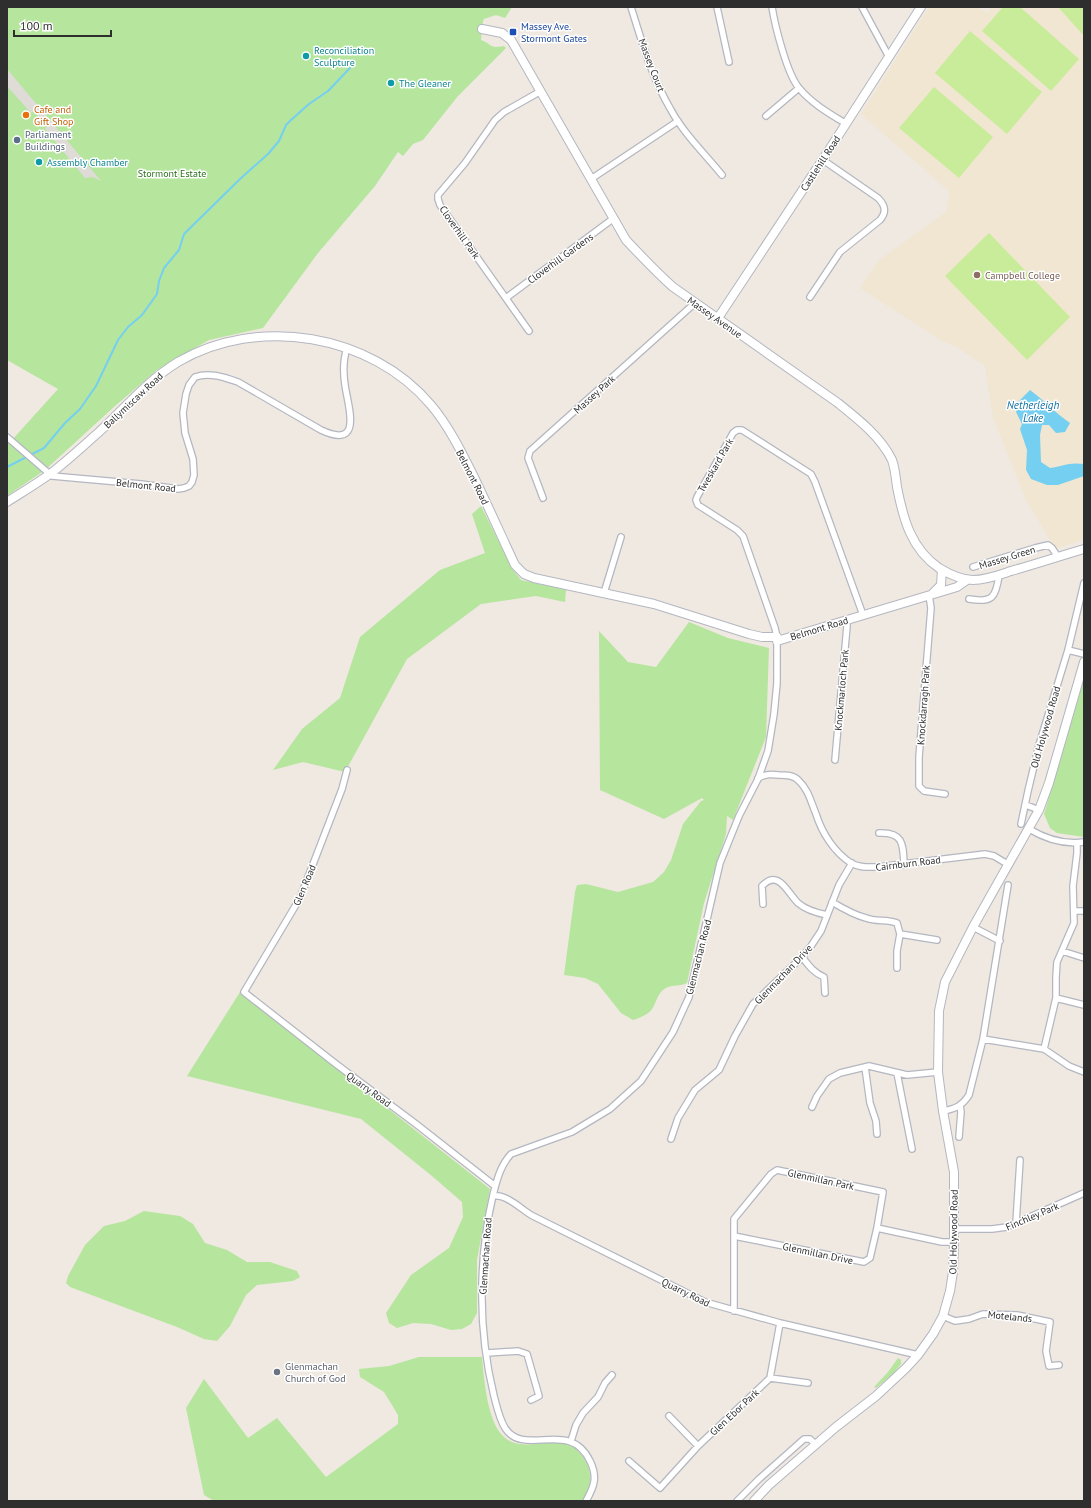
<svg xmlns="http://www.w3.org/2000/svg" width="1091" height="1508" viewBox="0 0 1091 1508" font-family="'PT Sans',sans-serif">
<rect width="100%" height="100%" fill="#efe9e1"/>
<path fill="#f0e6d1" d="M929,7H978L987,13L992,7H1084V539L1055,549L1026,500L993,417L985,366L957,347L942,341L860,288L878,261L946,212L950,192L861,114Z"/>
<path fill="#b6e59e" d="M7,7H512L505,18L496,15L484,19L483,21L481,40C493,44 488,49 504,46L506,48L458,96L423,140L413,144L403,156L398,152L375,186L318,253L263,328L209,340L157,370L115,406L45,470L7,496V443L12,440L58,389L7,360Z
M481,506L513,570L521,580L566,590L565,602L536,596L481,604L407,659L345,772L303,762L273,770L302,729L340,698L360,637L440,570L485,553L472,514Z
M689,622L728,638L769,648L766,737L733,820L727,816L726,834L704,903L687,983C679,987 669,984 663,990C657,995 656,1003 652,1009C648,1015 639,1018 633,1020L621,1013L598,984L585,978L564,975L575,892L577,885L586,884L618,892L653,882L664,872L671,860L683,824L701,801L704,800L702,798L664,819L600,790L599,631L628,662L656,667Z
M1084,679V837L1057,833L1050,828L1044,814Z
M240,992L490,1189L477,1260V1313L471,1324L462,1329L451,1330L431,1324L413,1323L397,1328L389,1323L386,1313L411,1275L449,1248L463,1217L462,1202L432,1176L361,1119L187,1076Z
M144,1211L180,1216L193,1224L205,1243L227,1250L247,1262H270L297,1271L300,1277L293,1281L257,1285L246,1295L230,1326L217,1341L204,1339L177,1327L70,1287L66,1283L68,1276L85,1245L104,1226L125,1221Z
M419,1357H482C484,1379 487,1420 503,1436C527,1460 569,1420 588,1466C592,1478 590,1490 584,1501H214L204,1495L186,1408L204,1379L248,1438L277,1418L326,1477L398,1424V1415L384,1392L360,1377L359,1369L389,1366Z
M898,1358L901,1360V1364L894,1373L876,1388L874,1387L888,1372Z"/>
<path fill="#c9ec9a" d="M1003,7H1020L1079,59L1051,91L982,31Z
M1058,7H1084V36Z
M970,31L1042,92L1007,134L935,73Z
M934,87L993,137L959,178L899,128Z
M989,233L1070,317L1027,360L945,276Z"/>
<path fill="#dfdcd8" d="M7,69L101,181L93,177L85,178L45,129L47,126L34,111L31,113L7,86Z"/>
<path fill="#75cff0" d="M1030,390C1044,400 1055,413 1070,423L1065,432L1056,433L1049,425H1042L1040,435L1041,462L1050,468C1063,466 1069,462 1084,464V476L1058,485H1047L1031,479L1026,470L1027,450L1020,429L1022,424L1016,412L1018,402Z"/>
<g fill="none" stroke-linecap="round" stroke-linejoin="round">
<path stroke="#75cff0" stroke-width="2" d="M7,467L44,448L65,423L80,409L96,386L118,340L128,327L142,315L157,294L159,281L164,268L179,250L184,234L240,179L268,154L279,141L286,125L291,120L309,104L328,91L350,68"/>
<g stroke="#b4b7c1" stroke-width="8">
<path id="street" d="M631,7C642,42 652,78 671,110C684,134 705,154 722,175
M717,7L729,62
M772,7C775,26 787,74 799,88C811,103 830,114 845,123
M862,7L889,57
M766,116L799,88
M591,179L678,121
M810,297L840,252L880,220C887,212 885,205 878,198L823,160
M506,298L614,218
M529,331L440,205L438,199V195L465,163L495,120L504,112L541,91
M7,437L52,476L141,484L178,489L184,488L189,486L192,482L194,475L193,459L185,433L183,413L186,394L189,385L195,377C209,372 224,377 238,382L321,430C364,450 348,407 345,385C343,372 343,360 347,348
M543,498L528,458L530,451L695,303
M973,567L1035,548L1048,545L1052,548L1058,557
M604,593L621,537
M929,595L931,608L919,757V786L924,791L945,794
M969,599C992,603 996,598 999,575
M777,637L775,628L743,536L737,530L698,505L696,500L697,497L733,433L737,430H742L811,474L815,482L863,615
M1068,650L1084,654
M835,760L847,626L846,620
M347,770L342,789L300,898L244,992L336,1064L416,1124L495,1186
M758,778C766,774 771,774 779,775C786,775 794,775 799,781C808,789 811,802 816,814C822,833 834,852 851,863C859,868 869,867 878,867L985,854L994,856L1009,865
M1026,805L1039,810
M1021,824L1028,791L1039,745L1068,650L1084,583
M1029,829C1046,839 1064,845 1084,842
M879,833C904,832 903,845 904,865
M832,902C842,908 854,915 866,918C876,922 887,919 897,923L900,934L937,940
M763,904L762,886C779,868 788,894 798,903C806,910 817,913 827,915
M1074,911H1084
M973,927L1000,941
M1062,951L1084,958
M802,957C809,966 814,973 824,977L825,993
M897,968V951L900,934
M1056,998L1084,1005
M983,1039L1044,1049L1069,1066L1084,1072
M1044,1049L1056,998V977L1057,962L1074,923L1073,886L1077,853V843
M865,1067L870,1103L876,1121L877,1134
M897,1073L912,1149
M812,1107L817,1096L829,1079L840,1073L869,1066L907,1075L938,1072
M943,1111C955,1109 962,1106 969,1095L983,1039L1008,885
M959,1137L961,1112L960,1105
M671,1139L678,1118L695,1090L719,1070L735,1036L753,1004L802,957L811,946L821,931L839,885L852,863
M493,1196C506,1194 520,1208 531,1215L705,1302L780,1323L918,1355
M1016,1223L1020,1160
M954,1229H992L1007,1227L1084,1193
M734,1236L864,1262L870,1258L877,1228
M734,1311V1219L771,1174L777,1170L883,1192L877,1228L942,1242H954
M943,1316L955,1321L969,1319L983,1314L1017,1315L1050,1322L1046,1351L1049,1366L1059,1365
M487,1353L518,1351L527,1354L539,1396L531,1400
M770,1378L808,1383
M669,1416L698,1446
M571,1441L576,1425L583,1413L598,1397L605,1383L612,1375
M629,1461L660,1488L698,1446L770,1378L780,1323
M586,1501C594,1487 598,1477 590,1461C570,1418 524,1458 505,1428C499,1418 497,1407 494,1396C478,1331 478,1260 493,1195C497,1180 500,1166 511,1154L572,1132L610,1109L641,1081L673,1032L689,997L720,863L739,816L758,779L768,751L774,714L777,683V641
M737,1501L759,1479L804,1439H810L816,1445"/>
</g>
<g stroke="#b4b7c1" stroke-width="10">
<path id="secondary" d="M482,29L502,33L511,40L626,240C641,256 656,272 673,287L838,403C858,419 881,437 892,460C895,468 896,479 897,487C903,518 911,549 939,568C949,574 962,580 973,580C986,580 999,575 1011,571C1036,564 1060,556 1084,549
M718,318L831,147L921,7
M7,502C21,493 36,484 50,474C67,461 83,446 99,432C125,408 148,380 178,362C258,315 371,334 431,405C448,425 461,451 473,475C487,504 501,535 515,565L524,574L534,578L654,604L749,634L762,637H777V641L957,587L967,580
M933,593L941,585L942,570
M754,1501L769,1485L836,1427L876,1396L906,1368L918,1355L933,1334L943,1316L950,1291L953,1272L954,1242V1172L943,1111L938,1072L939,1011L945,982L973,927L1039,810L1049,783L1084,662"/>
</g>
<use href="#street" stroke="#fff" stroke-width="5.5"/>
<use href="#secondary" stroke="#fff" stroke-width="8"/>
</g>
<rect fill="#1a4fb4" stroke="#fff" stroke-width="1.5" x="509" y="28" width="8" height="8" rx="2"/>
<g fill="#0f9aa8" stroke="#fff" stroke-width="1.5">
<circle cx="306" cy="56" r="4"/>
<circle cx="391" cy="83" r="4"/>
<circle cx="39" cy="162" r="4"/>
</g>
<circle fill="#e8710a" stroke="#fff" stroke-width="1.5" cx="26" cy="115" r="4"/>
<circle fill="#5c6f8a" stroke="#fff" stroke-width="1.5" cx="17" cy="140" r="4"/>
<circle fill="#8d6e63" stroke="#fff" stroke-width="1.5" cx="977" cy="275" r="4"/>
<circle fill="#6b7280" stroke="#fff" stroke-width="1.5" cx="277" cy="1372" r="4"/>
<g text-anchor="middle" stroke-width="3" stroke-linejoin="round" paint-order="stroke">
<g font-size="10" fill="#164399" stroke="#fff" text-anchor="start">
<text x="521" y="30">Massey Ave.<tspan x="521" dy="12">Stormont Gates</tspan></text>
</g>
<g font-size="10" fill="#0d838f" stroke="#fff" text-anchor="start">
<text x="314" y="54">Reconciliation<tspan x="314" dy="12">Sculpture</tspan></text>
<text x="399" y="87">The Gleaner</text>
<text x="47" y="166">Assembly Chamber</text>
</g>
<g font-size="10" fill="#2e2e2e" stroke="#fff">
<text transform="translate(652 65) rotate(69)" y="4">Massey Court</text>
<text transform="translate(820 163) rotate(-57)" y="4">Castlehill Road</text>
<text transform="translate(460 232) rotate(55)" y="4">Cloverhill Park</text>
<text transform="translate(560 258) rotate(-36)" y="4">Cloverhill Gardens</text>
<text transform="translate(715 317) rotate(35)" y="4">Massey Avenue</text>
<text transform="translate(594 394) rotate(-42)" y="4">Massey Park</text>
<text transform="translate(133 400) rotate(-43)" y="4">Ballymiscaw Road</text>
<text transform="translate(715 465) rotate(-60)" y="4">Tweskard Park</text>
<text transform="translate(473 477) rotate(63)" y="4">Belmont Road</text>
<text transform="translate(146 485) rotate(6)" y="4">Belmont Road</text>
<text transform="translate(1007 557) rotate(-17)" y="4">Massey Green</text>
<text transform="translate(819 628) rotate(-17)" y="4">Belmont Road</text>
<text transform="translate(841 690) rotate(-85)" y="4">Knockmarloch Park</text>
<text transform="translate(923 705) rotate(-86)" y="4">Knockdarragh Park</text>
<text transform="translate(1045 727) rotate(-74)" y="4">Old Holywood Road</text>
<text transform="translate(908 863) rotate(-7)" y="4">Cairnburn Road</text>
<text transform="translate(304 885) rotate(-67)" y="4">Glen Road</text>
<text transform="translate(698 957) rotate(-76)" y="4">Glenmachan Road</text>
<text transform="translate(783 974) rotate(-46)" y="4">Glenmachan Drive</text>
<text transform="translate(369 1089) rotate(36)" y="4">Quarry Road</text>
<text transform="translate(821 1179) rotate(12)" y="4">Glenmillan Park</text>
<text transform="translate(1032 1216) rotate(-23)" y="4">Finchley Park</text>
<text transform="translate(953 1232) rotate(-89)" y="4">Old Holywood Road</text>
<text transform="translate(818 1253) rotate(12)" y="4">Glenmillan Drive</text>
<text transform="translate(485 1256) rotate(-86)" y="4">Glenmachan Road</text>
<text transform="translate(686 1292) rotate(26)" y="4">Quarry Road</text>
<text transform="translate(1010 1316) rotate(6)" y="4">Motelands</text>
<text transform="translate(734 1412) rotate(-43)" y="4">Glen Ebor Park</text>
</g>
<g font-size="10" fill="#c56008" stroke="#fff" text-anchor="start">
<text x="34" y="113">Cafe and<tspan x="34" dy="12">Gift Shop</tspan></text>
</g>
<g font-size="10" fill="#4e5e75" stroke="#fff" text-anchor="start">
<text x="25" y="138">Parliament<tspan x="25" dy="12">Buildings</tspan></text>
</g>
<g font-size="10" fill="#2c6e1b" stroke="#fff">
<text x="172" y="177">Stormont Estate</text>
</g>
<g font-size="10" fill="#785e54" stroke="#fff" text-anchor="start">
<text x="985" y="279">Campbell College</text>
</g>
<g font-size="10" fill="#5b616d" stroke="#fff" text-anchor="start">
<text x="285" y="1370">Glenmachan<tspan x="285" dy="12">Church of God</tspan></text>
</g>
<g font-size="11" font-style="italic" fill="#0d6fa3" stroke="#fff">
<text x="1033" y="409">Netherleigh<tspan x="1033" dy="13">Lake</tspan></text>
</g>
</g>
<rect width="1091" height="1508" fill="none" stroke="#2e2e2e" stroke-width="16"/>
<path d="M14 30v6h97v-6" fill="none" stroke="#2e2e2e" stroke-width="2"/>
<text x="20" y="30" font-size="12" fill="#2e2e2e" stroke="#ffffff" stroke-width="3" paint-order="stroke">100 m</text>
</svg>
